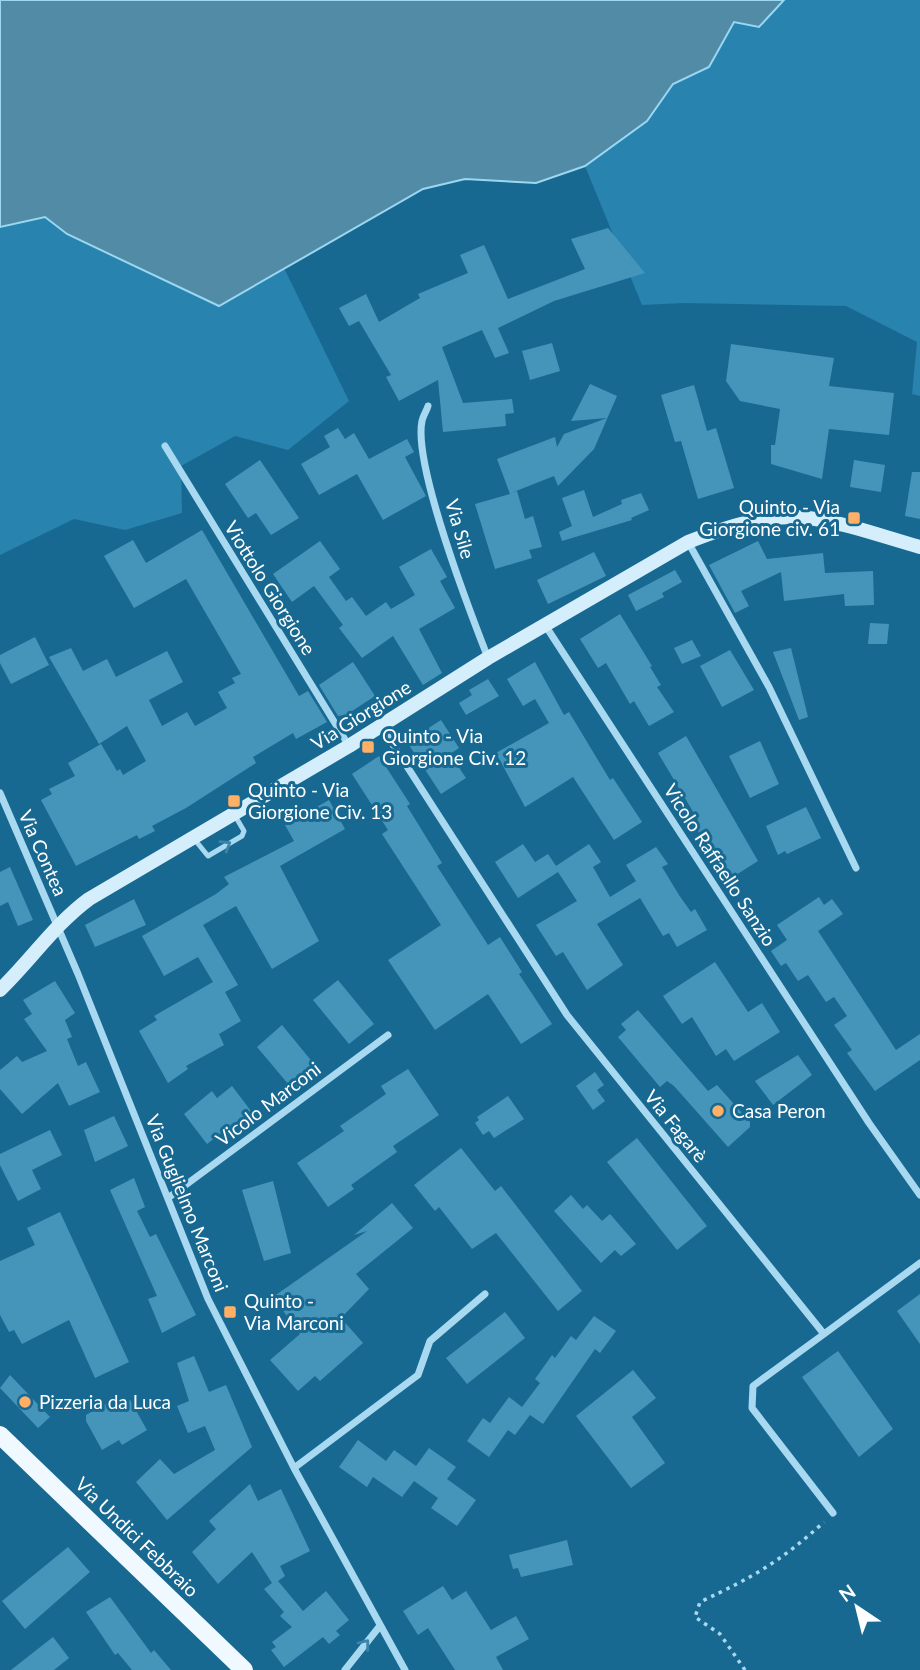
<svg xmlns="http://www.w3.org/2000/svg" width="920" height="1670" viewBox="0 0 920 1670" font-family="Lato,sans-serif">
<rect width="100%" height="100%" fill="#186992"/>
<path fill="#2883ae" d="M784,0H920V396L912,394L917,342L846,306L684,303L642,305L585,166L647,121L673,84L709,67L734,22L759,27Z
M45,217L67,234L219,306L284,268L349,401L288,450L235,436L181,466L182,513L125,530L74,519L0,555V227Z"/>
<path fill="#528ba5" stroke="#9ad7f2" stroke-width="2" d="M0,0H784L759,27L734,22L709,67L673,84L647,121L585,166L536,183L465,179L423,189L219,306L67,234L45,217L0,227Z"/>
<path fill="#4595bb" d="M608,228L645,273L554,301L498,328L509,353L495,358L482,330L442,347L463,403L512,399L514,413L505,414L506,426L443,432L438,380L399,401L386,377L391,375L359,321L349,326L339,308L366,294L379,322L420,298L418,294L468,273L460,255L484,245L508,299L585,269L571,239Z
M552,343L560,371L530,380L522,351Z
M731,344L834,358L829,386L894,393L889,435L829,429L822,479L771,464V445H775L780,409L740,401L726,381Z
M590,384L617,396L594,449L558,486L554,476L511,493L517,491L525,519L533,516L542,547L529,550L532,558L495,569L475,504L510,494L497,459L555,437L557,447L564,434L607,418L571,421Z
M694,385L707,431L716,428L734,488L698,499L681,441L675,442L661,395Z
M338,428L345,439L354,433L369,459L407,439L414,452L405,457L426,496L383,520L357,474L319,495L301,464L330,447L324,436Z
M260,460L299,518L271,535L256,513L248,518L225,484Z
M854,460L885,465L881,492L850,487Z
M912,472H920V519L905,516Z
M584,490L593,517L622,504L621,500L641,493L649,510L631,518L632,520L562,541L559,532L572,526L562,498Z
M202,530L299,696L308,691L327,722L296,739L293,733L253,757L256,763L186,808L152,826L155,831L139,839L137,835L76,866L41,800L52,794L49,789L75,776L68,763L101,744L117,771L120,769L123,775L146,761L127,726L99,744L49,657L71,648L83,671L107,659L116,677L167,651L183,682L149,700L162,726L187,712L195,726L227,708L218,692L235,683L232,678L241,674L186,579L134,608L104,556L133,540L146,563Z
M320,541L340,569L329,577L346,601L352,597L366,616L386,602L391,609L415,595L399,567L431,549L447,577L440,581L455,608L419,629L442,673L423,685L393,636L362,658L339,628L343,625L314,586L292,602L273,574Z
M758,541L767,559L823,553L825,573L873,571L874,605L845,606L844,594L784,601L781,572L741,591L749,606L735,613L709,565Z
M594,552L606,576L548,604L537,580Z
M675,570L682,582L662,593L664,597L636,611L628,595Z
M620,614L652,666L650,667L661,685L657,687L674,712L649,726L634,701L630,704L606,663L598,668L580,639Z
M870,623L889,624L887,644H868Z
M35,637L49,665L11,684L0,663V655Z
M692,640L701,656L682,664L674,648Z
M791,648L808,717L799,720L773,652Z
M730,650L754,690L722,707L700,666Z
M353,662L375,696L346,715L338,716L319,685Z
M535,662L564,715L569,712L610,780L613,778L642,822L614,840L573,777L525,807L496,753L549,723L535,699L523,706L507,679Z
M488,679L499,696L466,715L459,703L472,695L469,690Z
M441,720L459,748L450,754L466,778L441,794L407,742Z
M686,736L758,861L728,880L693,823L698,820L658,753Z
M760,741L779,784L750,798L729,756Z
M379,756L410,804L407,806L442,863L437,866L488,945L500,937L522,972L519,974L552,1024L521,1044L488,994L435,1030L388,960L441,925L382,834L388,830L352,774Z
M329,800L345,829L280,866L319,941L272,969L236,906L203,925L238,985L225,992L241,1021L219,1034L224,1045L186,1066L188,1069L168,1083L139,1031L157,1020L154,1016L213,982L198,957L164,976L142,936L216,894L229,884L224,877L294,841L285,825Z
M806,807L821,838L787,854L785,851L778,855L766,826Z
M523,844L535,862L548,854L556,866L589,844L601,862L593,867L610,897L636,881L626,865L656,847L668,864L662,867L679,895L691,912L695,909L707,930L677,947L669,933L663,936L640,898L597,924L623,965L587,990L563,952L556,956L536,925L577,901L558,872L518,898L495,862Z
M10,867L33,920L18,926L8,902L0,906V872Z
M819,897L824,905L832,899L843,914L818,931L896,1050L920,1034V1060L875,1091L847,1053L852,1050L834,1025L847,1016L834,997L826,1002L808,975L798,981L786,963L781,966L771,951L787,940L777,925Z
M134,899L146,925L95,947L85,925Z
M715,962L748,1012L762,1003L780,1032L734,1061L726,1049L716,1056L692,1017L682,1024L663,996Z
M338,980L374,1024L349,1044L313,1000Z
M55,981L75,1013L65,1020L72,1037L67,1039L78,1066L86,1062L100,1092L69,1106L58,1083L22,1114L0,1089V1070L17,1056L22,1062L47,1051L24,1019L32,1014L23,1000Z
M638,1010L708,1091L717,1085L750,1122V1127L728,1147L674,1086L667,1081L660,1087L618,1037L626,1030L621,1024Z
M282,1025L319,1070L294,1091L257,1047Z
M798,1055L812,1075L773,1105L755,1081Z
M408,1069L439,1115L393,1146L397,1152L351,1185L354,1189L328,1207L297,1163L344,1131L340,1126L386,1094L381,1086Z
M595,1072L604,1085L597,1090L605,1101L593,1110L576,1086Z
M232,1086L254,1115L233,1131H224L207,1144L184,1114L212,1091L217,1098Z
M508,1096L524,1119L494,1138L489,1131L483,1135L475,1123L479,1120L477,1117Z
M114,1116L128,1146L95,1162L84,1130Z
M50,1130L62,1155L32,1170L41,1189L18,1201L0,1165V1154Z
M637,1138L707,1226L677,1250L607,1162Z
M461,1148L495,1191L501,1186L582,1291L558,1311L496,1233L472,1249L439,1207L435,1211L414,1185Z
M134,1178L145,1207L137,1211L150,1237L156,1234L196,1315L162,1333L148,1299L157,1296L110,1190Z
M273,1181L291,1253L264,1261L242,1190Z
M571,1195L583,1209L587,1205L602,1221L610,1214L636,1244L621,1256L615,1250L601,1263L554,1211Z
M392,1203L413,1228L356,1274L369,1289L341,1318L363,1343L320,1381L315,1376L298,1391L270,1360L300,1334L273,1297L367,1231L354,1235Z
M60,1212L129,1362L95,1378L69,1320L22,1344L14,1330L9,1332L0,1315V1261L35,1245L27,1228Z
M920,1294V1344L897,1311Z
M505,1312L525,1338L467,1384L446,1358Z
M594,1316L616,1331L600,1353L595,1349L543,1424L530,1415L515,1435L508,1430L489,1457L467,1441L483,1418L490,1423L509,1397L522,1407L540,1383L535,1379L552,1355L555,1358L571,1336L576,1340Z
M838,1351L893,1429L859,1457L802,1377Z
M194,1356L209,1392L226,1385L252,1447L167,1520L136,1482L160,1459L174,1474L215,1450L205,1426L188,1433L177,1406L189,1401L177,1363Z
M633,1370L656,1398L632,1417L665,1463L631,1488L576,1416Z
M10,1375L50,1417L38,1428L0,1388Z
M116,1398L120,1406L130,1400L147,1430L122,1445L119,1440L102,1450L86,1421V1415Z
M358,1440L386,1461L394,1450L416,1466L429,1448L456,1467L447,1479L476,1500L457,1526L431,1508L438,1498L414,1481L402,1497L373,1477L367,1487L339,1467Z
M250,1484L258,1501L281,1489L310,1551L280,1566L285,1576L278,1581L303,1611L326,1591L349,1620L336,1631L340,1635L329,1644L323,1637L284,1667L271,1650L276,1647L272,1642L292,1627L280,1616L284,1612L264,1589L272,1583L252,1552L218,1584L192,1552L216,1529L209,1521Z
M567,1540L573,1565L521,1577L518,1568L513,1569L509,1555Z
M68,1547L90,1572L25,1629L2,1601Z
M443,1586L452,1600L466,1591L491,1630L516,1616L529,1639L496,1657L503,1670H455L428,1628L418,1635L403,1611Z
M110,1597L151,1653L154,1650L171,1670H132L118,1653L115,1655L86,1612Z
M53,1637L69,1658L54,1670H11Z"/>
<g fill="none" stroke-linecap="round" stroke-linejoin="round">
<path stroke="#a8d9f0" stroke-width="3.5" stroke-dasharray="3.5 5" stroke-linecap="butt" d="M745,1670L720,1634L695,1617L700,1602C753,1577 780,1562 824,1522"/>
<path stroke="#a8d9f0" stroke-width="5" d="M195,840L208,856L242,836L244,831L234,814"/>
<path stroke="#a8d9f0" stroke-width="7" d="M428,406C427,410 423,416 422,421C413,464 470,612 488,658
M165,446L349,746
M688,542L769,687L856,868
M545,625L869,1123L920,1195
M381,726L567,1015L824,1334L753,1386L752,1408L833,1513
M0,793L78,974L208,1299L294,1468L405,1670
M168,1198L388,1035
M824,1334L920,1263
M294,1468L418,1375L430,1341L485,1294
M345,1670L379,1627"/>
<path stroke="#d5eefb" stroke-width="14" d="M0,990C31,960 55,924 89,899L349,746L488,658L688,542C726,527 767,513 809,518C846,523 884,537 920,547"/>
<path stroke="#f0f9ff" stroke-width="18" d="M0,1435L244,1670"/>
</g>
<defs><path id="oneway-chevron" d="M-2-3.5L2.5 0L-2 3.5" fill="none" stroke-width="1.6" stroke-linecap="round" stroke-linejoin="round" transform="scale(1.75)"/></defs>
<g stroke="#3c85aa">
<use href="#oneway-chevron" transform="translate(226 845) rotate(-31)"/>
<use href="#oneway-chevron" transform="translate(365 1644) rotate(-52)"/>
</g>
<g fill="#ffb066" stroke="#186992" stroke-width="2.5">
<rect x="847" y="511" width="14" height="14" rx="3.5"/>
<rect x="361" y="740" width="14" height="14" rx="3.5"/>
<rect x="227" y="794" width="14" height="14" rx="3.5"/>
<circle cx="718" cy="1111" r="7"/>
<rect x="223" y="1305" width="14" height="14" rx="3.5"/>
<circle cx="25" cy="1402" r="7"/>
</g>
<g text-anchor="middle" stroke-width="6" stroke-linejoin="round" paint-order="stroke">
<g font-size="19" fill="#fff" stroke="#186992" text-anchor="start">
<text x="840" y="514" text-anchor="end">Quinto - Via<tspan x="840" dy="22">Giorgione civ. 61</tspan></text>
<text x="382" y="743">Quinto - Via<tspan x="382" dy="22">Giorgione Civ. 12</tspan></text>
<text x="248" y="797">Quinto - Via<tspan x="248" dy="22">Giorgione Civ. 13</tspan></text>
<text x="732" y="1118">Casa Peron</text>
<text x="244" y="1308">Quinto -<tspan x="244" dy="22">Via Marconi</tspan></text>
<text x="39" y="1409">Pizzeria da Luca</text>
</g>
<g font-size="19" fill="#fff" stroke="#186992">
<text transform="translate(460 529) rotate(74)" y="7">Via Sile</text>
<text transform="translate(270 588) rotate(58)" y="7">Viottolo Giorgione</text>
<text transform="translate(361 715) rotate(-32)" y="7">Via Giorgione</text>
<text transform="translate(43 853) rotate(66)" y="7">Via Contea</text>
<text transform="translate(720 865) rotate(57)" y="7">Vicolo Raffaello Sanzio</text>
<text transform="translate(268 1104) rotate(-37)" y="7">Vicolo Marconi</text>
<text transform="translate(676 1126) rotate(51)" y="7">Via Fagarè</text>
<text transform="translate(187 1203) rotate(68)" y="7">Via Guglielmo Marconi</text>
<text transform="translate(137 1537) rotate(44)" y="7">Via Undici Febbraio</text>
</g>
</g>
<g transform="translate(857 1607) rotate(325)" stroke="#186992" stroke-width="5" paint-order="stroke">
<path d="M0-5L12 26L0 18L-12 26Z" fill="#ffffff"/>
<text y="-10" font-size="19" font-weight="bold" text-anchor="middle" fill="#ffffff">N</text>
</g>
</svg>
